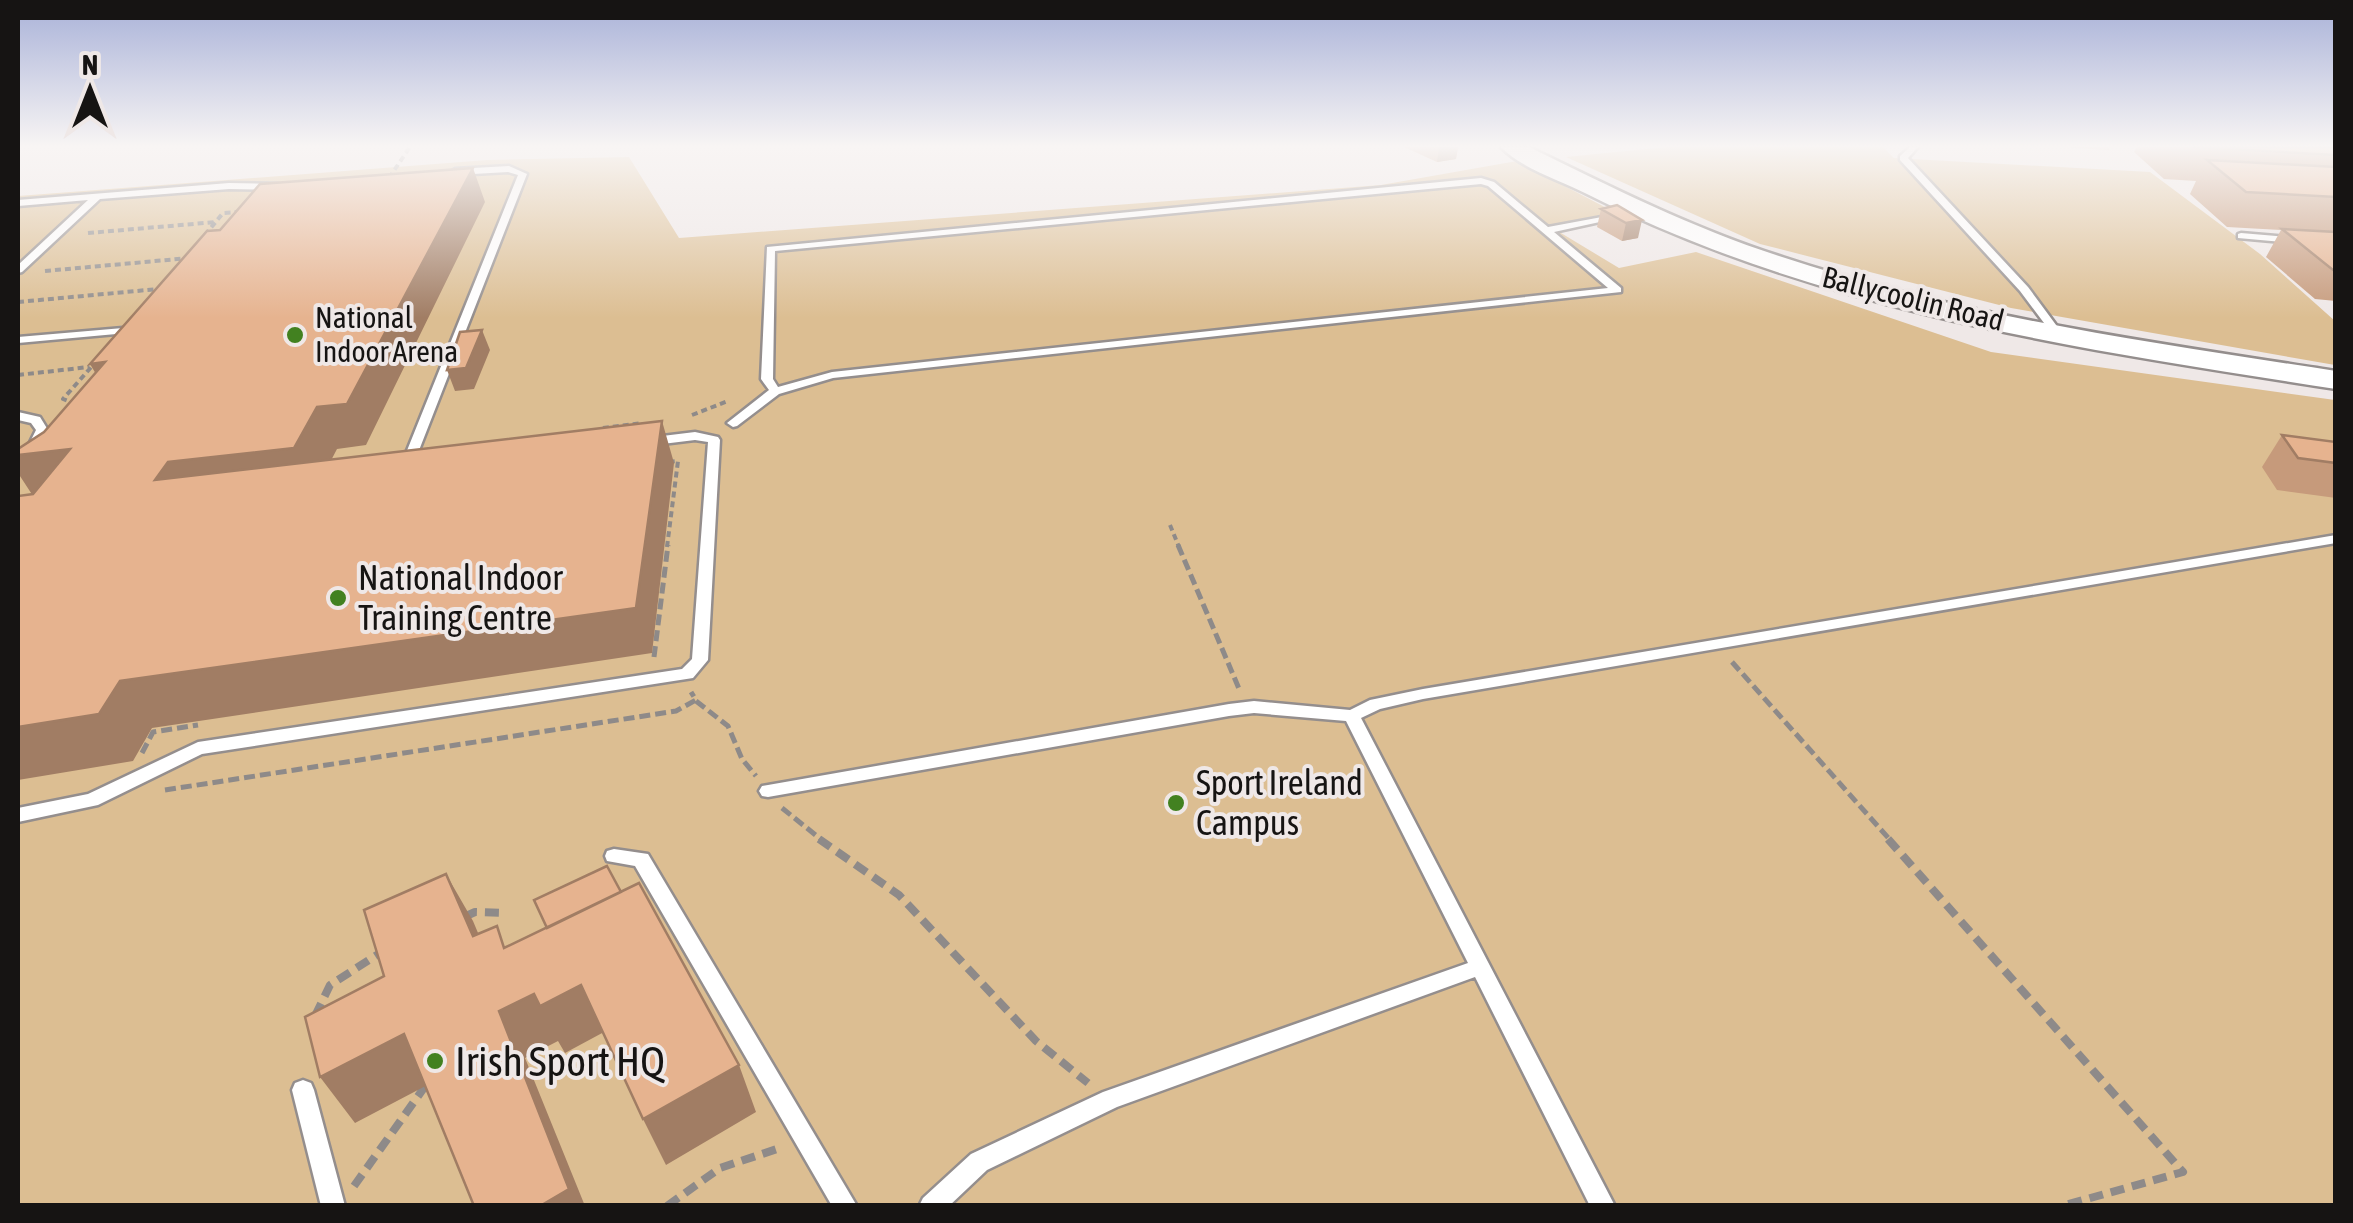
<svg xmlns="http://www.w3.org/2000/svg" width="2353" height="1223" viewBox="0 0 2353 1223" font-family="'Asap Condensed',sans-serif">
<rect width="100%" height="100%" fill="#efe8e7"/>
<path fill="#dcbe92" d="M1666,147H1883L1894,158L2150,172L2260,254L2335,321V365L2011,308L1760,244L1566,157Z
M629,157L679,238L1381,185L1517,161L1618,214L1556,230L1619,268L1696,252L1991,352L2335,400V1205L18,1206V196L487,160Z"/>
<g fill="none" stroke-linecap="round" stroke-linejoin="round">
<g stroke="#948e8d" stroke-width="5">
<path id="service" d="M1910,147H1918L1908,158L2028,287L2062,333L2061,335H2053L2020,291L1900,160V156Z
M509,166L527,174L416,458L421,468L420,471H410L404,458L518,175L508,172L455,175L451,172L455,169Z
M1481,178L1494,182L1548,227L1618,214V218L1554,232L1621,288V292L833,378L779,394L737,426L733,427L727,423L769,390L761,379L767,247ZM1481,184L1488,186L1608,288L832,372L778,387L773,379L775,251Z
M229,183L278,184L282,187L278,190L229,189L100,199L22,272L18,273V265L88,200L18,206V200Z
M2241,233L2336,241V247L2238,238V234Z
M123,328L127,329V333L18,343V337Z
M18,412L40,417L48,430C42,445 34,459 18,466V456L29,444L36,430L31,423L18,420Z
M695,432L718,437L720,440L708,660L693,678L202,754L98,805L18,822V808L88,794L198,742L682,669L692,659L708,442L695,440L646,446L640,442L646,438Z
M2336,535V543L1423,699L1380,709L1361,718L1615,1206H1590L1475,977L1117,1107L987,1170L949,1206H919L923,1198L971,1154L1103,1092L1468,963L1346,721L1254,713L1229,716L768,797L762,796L759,791L762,786L768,785L1229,704L1254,701L1350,710L1370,700L1423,689Z
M614,849L648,854L857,1206H832L635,866L607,861L605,856L607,851Z
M303,1080L311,1083L314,1090L345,1206H321L292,1090L295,1083Z"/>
</g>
<g stroke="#948e8d" stroke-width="5">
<path id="tertiary" d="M1501,147H1529C1611,187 1692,228 1779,256C1959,316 2148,342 2336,371V389C2080,349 1821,312 1587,194C1562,181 1520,168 1501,147Z"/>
</g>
<path stroke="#8e8a89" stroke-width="4" stroke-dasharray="6 4" stroke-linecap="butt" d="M389,178L410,147
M88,233L216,222
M205,235L223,213L239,212
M45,271L189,258
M18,302L158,289
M18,375L89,367
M76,404L63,399L93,365
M692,415L728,401
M603,428L642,423
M1170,525L1179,547
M667,547L678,461L668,462"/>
<path stroke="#8e8a89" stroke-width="5" stroke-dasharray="11 5" stroke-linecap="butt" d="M1178,545L1240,691
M654,657L668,545
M1732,662L1891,841
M696,701L728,726L742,759L756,776
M142,753L153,732L198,725
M165,790L676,711L696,700L691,692
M782,808L823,841"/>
<path stroke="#8e8a89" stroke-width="8" stroke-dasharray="14 8" stroke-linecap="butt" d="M819,839L899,895L1036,1041L1088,1083
M1888,839L2183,1172L2062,1206
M464,917L475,912L505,913
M315,1016L330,985L380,953
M354,1186L426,1085
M667,1206L720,1168L783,1147"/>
<use href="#service" fill="#fff" fill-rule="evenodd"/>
<use href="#tertiary" fill="#fff" fill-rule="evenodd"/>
</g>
<path fill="#c69a7b" d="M1404,147H1458L1456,159L1437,162Z
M2061,147H2110L2109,150Z
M2137,147H2336V301L2315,299L2266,257L2281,230L2227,227L2190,194L2196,181L2164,179L2134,152Z
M1617,205L1638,238L1622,241L1597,227L1601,209Z
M2282,435L2336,442V498L2277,490L2262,467Z"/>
<path fill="#a17d64" d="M1439,147H1458L1456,159L1437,162Z
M473,168L485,202L366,445L337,449L315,491L155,480L168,462L317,407Z
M1642,220L1638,238L1622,241L1626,223Z
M482,330L490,350L474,389L455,391L447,370Z
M105,362L114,404L90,364Z
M662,421L674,463L652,653L152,728L133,761L18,780V727L120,681Z
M70,449L35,499L18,473V455Z
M446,874L473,921L499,983L473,936Z
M581,985L604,1032L565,1053L558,1041L525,1058L585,1206H540L499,1011L534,994Z
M404,1034L435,1081L355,1123L320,1077Z
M739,1065L756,1112L666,1165L643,1119Z"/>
<path fill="#e6b38f" stroke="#a17d64" stroke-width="2.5" d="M2193,147H2336V155Z
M2207,160L2336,167V197L2246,192Z
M473,168L347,404L317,407L294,448L168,462L155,480L662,421L636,608L120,681L99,714L18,727V496L33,494L70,449L18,455V449L44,432L105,362L90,364L207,231L220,230L260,184Z
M1617,205L1642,220L1626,223L1601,209Z
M2282,229L2336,232V271L2333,270Z
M482,330L466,368L447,370L460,332Z
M2282,435L2336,442V463L2298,458Z
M607,866L621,892L547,928L534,900Z
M446,874L473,936L497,926L504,948L639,883L739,1065L643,1119L581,985L540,1006L534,994L499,1011L569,1189L540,1206H474L404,1034L320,1077L305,1017L384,976L364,910Z"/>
<linearGradient id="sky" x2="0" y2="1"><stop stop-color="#a8b1d8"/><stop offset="0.46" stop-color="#f8f5f4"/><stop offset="1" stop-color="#f8f5f4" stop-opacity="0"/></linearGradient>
<rect width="2353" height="318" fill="url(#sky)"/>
<g fill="#428120" stroke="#efe8e7" stroke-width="4">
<circle cx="295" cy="335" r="10"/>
<circle cx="338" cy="598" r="10"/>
<circle cx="1176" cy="803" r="10"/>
<circle cx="435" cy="1061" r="10"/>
</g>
<g text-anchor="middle" stroke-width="8" stroke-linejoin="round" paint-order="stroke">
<g font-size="30" fill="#161413" stroke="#efe8e7">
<text transform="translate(1913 299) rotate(14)" y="10">Ballycoolin Road</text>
</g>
<g font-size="30" fill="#161413" stroke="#efe8e7" text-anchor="start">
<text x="315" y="328">National<tspan x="315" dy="34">Indoor Arena</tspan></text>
</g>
<g font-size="35" fill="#161413" stroke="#efe8e7" text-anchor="start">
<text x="358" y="590">National Indoor<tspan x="358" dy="40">Training Centre</tspan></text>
<text x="1196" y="795">Sport Ireland<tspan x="1196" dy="40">Campus</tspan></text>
</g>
<g font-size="42" fill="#161413" stroke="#efe8e7" text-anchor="start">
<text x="455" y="1076">Irish Sport HQ</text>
</g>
</g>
<rect width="2353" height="1223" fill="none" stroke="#161413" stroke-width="40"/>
<g transform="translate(90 90)" stroke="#efe8e7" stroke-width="8" paint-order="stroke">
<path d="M0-8L18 38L0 25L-18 38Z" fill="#161413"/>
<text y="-15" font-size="28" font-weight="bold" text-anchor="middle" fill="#161413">N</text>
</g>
</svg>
